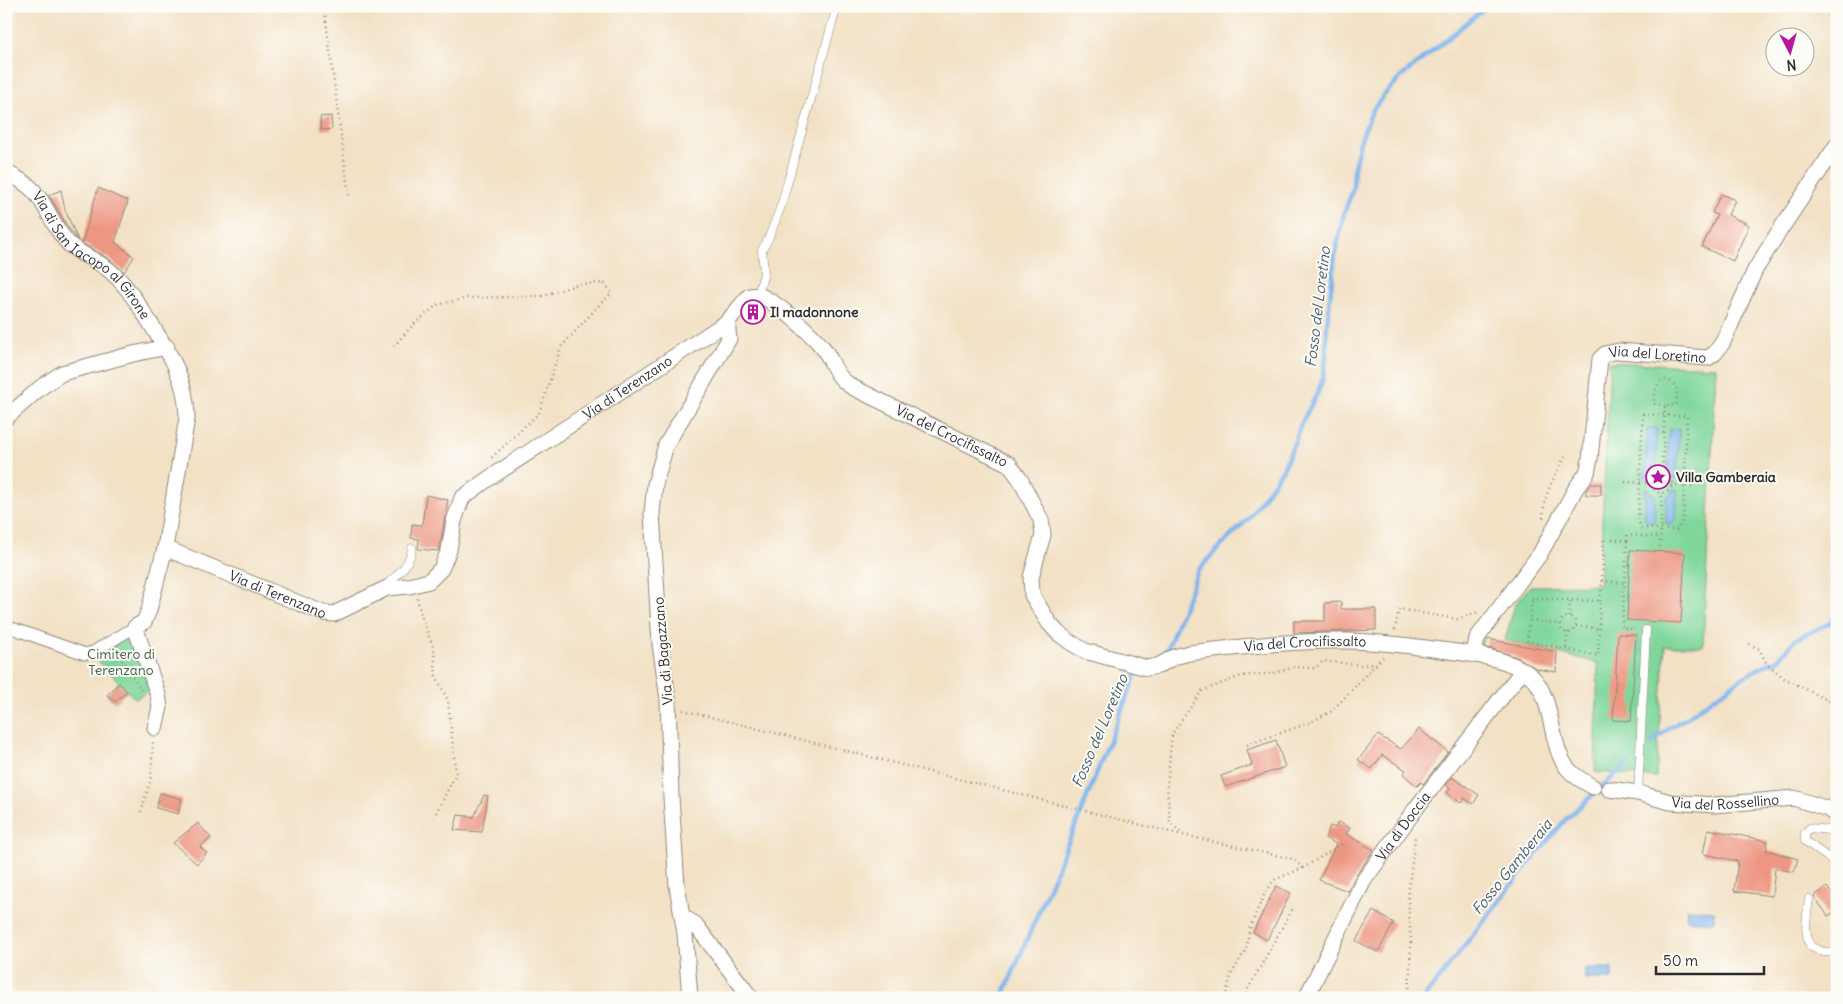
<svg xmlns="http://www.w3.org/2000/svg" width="1843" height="1004" viewBox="0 0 1843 1004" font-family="Delius,sans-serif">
<rect width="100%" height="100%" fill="#fdfcf7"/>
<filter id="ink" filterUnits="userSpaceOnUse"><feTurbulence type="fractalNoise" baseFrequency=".02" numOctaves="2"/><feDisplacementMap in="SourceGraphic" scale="10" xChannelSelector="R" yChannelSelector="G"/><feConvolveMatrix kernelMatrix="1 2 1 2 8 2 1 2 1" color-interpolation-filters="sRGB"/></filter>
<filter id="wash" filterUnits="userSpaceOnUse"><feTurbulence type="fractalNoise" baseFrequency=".0096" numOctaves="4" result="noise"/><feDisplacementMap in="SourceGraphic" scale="20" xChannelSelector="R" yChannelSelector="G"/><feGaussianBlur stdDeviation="1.12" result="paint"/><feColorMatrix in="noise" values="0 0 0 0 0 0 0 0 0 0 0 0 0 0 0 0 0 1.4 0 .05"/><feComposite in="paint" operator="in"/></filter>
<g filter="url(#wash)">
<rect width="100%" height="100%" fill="#f2e1c5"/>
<path fill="#80d79c" stroke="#568164" d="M1610,362L1716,367L1703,646H1665L1656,777L1595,772L1598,663L1505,640L1515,605L1530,586L1599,585Z
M128,635L151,689L136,699L127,691L115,702L107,695L119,682L95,658Z"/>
<path fill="#7fb5ee" stroke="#55708c" d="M1647,428H1657L1656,470L1650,473L1648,477H1645Z
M1669,429H1679L1677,478H1675L1673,473L1668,470Z
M1645,488L1648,489L1651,494L1655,496L1654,522H1648L1645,520Z
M1674,489H1677L1676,520L1672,524H1666V497L1671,494Z
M1687,909L1714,911V922L1686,920Z
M1585,968H1612V979H1585Z"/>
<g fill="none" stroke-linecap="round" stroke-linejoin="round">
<path stroke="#7fb5ee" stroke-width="4.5" d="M1164,657L1198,571L1209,558L1249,518L1283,469L1296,439L1301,424L1318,392L1323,378L1326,357L1327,324L1335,255L1344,213L1353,189L1354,167L1360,142L1372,111L1384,95L1401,77L1487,6
M1652,742L1672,726L1683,720L1742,678L1767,664L1777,661L1796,639L1828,624L1837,616
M1002,998L1079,817L1136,674L1141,671
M1424,998L1527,865L1566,819L1629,762"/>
</g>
<g id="blocks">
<path fill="#ed9783" d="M331,116L332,129L321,130L320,117Z
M98,188L128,201L115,242L134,257L124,272L109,259L82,243Z
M61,190L65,210L78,240L68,227L49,195Z
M1721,194L1735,200L1728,215L1749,225L1733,261L1702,247L1717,215L1712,213Z
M1591,484H1601V495H1586V490Z
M426,495L448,500L439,551L418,549L419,539L411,538L412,524L422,525Z
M1630,550L1685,553L1681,623L1627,620Z
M1341,602V609H1376V630L1294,633V621H1325V603Z
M1618,634L1636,635L1631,721L1613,720Z
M1488,639L1557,652L1556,672L1537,669L1517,657L1485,647Z
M119,683L127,691L115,702L107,695Z
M1419,729L1448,752L1423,784L1421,782L1417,786L1403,774L1406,770L1382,755L1372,769L1358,760L1378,735L1401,749Z
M1276,740L1285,767L1225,787L1221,776L1252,765L1247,750Z
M1452,777L1479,795L1473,804L1464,798L1461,803L1447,793L1450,789L1446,785Z
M160,793L182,799L178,814L156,808Z
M484,795L488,796L482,832L454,830L458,815L474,817Z
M1338,822L1350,828L1346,834L1374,850L1356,875L1348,891L1319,880L1336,844L1325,838L1330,826L1335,828Z
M198,823L211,838L200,847L207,853L197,864L173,843Z
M1708,829L1768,841L1766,850L1798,859L1794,872L1775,868L1772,896L1734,891L1738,861L1703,854Z
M1276,886L1291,893L1267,940L1253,932Z
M1827,887L1837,901V911L1828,916L1814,896Z
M1373,911L1394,923L1378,952L1356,941Z"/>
</g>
</g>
<g filter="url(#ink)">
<use href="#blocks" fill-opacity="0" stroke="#8e8678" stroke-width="1"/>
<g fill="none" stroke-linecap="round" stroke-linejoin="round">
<g stroke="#8e8678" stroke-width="9">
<path id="service" d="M758,295L764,273L762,250L770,235L781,206L837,6
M385,586C397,575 410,565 412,548
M1638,793L1646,630
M1837,831L1810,828L1805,833V841L1837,864
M1809,899C1807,916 1803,932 1811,947L1824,952L1837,953"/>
</g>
<g stroke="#8e8678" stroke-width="13">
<path id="pedestrian" d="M6,626L85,654L93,652L135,627"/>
</g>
<g stroke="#8e8678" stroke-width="17">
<g id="minor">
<path id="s1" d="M6,173C48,190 43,215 68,243C79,255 97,260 109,270C125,283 136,301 147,318C168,351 187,378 187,418L165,548L149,610L144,622L135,627L158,695L160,707L155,728"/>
<path d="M6,418L40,388L62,373L133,354L167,347"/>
<path id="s2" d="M165,548L323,613L334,614L387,588L409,586L429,581L441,569L449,550L454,521L462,498L488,479L727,322L749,296C752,296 757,294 760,296C775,300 813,335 823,348C835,364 833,375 852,387L1009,464L1020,479L1041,520L1043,535L1031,577L1032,595L1049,623L1058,633L1070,642L1085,651L1147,668L1158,666L1174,657L1189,653C1242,647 1294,640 1347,641C1381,641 1415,647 1449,651C1473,654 1513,659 1531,676C1555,697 1548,747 1569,770C1575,777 1585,782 1593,787"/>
<path id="s3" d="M1474,655L1477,638L1540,554L1576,488L1587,473L1590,459L1600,359L1605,354L1619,351L1708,358L1715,353L1723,342L1755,270L1778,233L1837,145"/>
<path id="s4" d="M1609,789L1638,793L1670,802L1714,805L1794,798L1828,809L1837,816"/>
<path d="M683,917L695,924L751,998"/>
<path d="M690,998L685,934L677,886L671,797L668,699L660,644L652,513L655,484L666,445L729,339L727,322"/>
<path id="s5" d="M1306,998L1364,880L1417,807L1522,671"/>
</g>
</g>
<path stroke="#8e8678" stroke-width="2.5" stroke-dasharray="1 4" stroke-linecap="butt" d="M324,6L349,196
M394,346L413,325L437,305L467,298L542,296L579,284L604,283L612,293L602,302L561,347L539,413L490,459
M1643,414L1687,416L1683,521L1677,530L1641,528L1638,520Z
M1662,473L1665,405H1676L1677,391L1675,385C1657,370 1655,391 1654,404L1665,405
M1652 483a10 10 0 1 1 20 0a10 10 0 1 1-20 0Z
M1625,482L1652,483
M1671,485L1693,486
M1543,518C1543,495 1555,475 1566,455
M1627,541V535L1660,537
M1660,552L1662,493
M1602,581L1604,539L1627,541L1622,628L1635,629
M417,598L422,619L434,649L436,676L448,701L456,774L434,817
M1532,599L1600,601L1598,656L1527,641Z
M1600,601L1602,581L1625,583
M1569,617L1570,600
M1560 625a8 8 0 1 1 16 0a8 8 0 1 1-16 0Z
M1530,620L1560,624
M1576,626L1599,629
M1395,630L1399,609L1457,619L1478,612
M1749,644L1759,649L1767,664L1784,678L1837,705
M1566,648L1568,632
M117,651L141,690
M683,710L1182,835
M1247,745L1309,723L1332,711L1375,665
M141,812L151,778L153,742
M1303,868L1293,859L1183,835L1170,822L1167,786L1172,734L1202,691L1241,676L1275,673L1295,667L1315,668L1323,661L1360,665L1376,664L1383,657
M1225,998L1231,975L1246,949L1250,927L1264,895L1274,880L1303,868L1342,844
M1243,998L1293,908
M1409,998L1411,942L1408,896L1415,837L1414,835"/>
<use href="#service" stroke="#fff" stroke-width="8"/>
<use href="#pedestrian" stroke="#fff" stroke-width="11"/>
<use href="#minor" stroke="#fff" stroke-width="15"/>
</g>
</g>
<defs>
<g id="building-ring" transform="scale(1.25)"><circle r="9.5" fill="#fdfcf7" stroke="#b5179e" stroke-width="1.5"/><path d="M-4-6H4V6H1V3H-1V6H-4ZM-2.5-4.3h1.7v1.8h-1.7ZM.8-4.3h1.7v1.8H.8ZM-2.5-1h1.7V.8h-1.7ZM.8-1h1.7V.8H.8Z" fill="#b5179e"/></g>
<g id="sight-ring" transform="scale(1.25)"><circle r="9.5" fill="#fdfcf7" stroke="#b5179e" stroke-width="1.5"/><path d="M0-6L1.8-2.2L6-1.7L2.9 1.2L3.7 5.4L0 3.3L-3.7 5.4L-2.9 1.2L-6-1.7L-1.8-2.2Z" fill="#b5179e"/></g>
</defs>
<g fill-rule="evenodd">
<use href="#building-ring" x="753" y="312"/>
<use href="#sight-ring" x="1658" y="477"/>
</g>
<g text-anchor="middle" stroke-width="4" stroke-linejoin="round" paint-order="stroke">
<g font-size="14" fill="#2b2b2b" stroke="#fdfcf7">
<text dy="5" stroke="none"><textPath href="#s1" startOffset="121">Via di San Iacopo al Girone</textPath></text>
<text dy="5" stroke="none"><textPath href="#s3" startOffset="391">Via del Loretino</textPath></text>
<text dy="5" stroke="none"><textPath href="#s2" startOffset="574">Via di Terenzano</textPath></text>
<text dy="5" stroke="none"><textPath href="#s2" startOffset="981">Via del Crocifissalto</textPath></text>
<text dy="5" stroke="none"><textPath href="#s2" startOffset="122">Via di Terenzano</textPath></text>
<text dy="5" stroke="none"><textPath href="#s2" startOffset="1491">Via del Crocifissalto</textPath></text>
<text transform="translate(663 651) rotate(-95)" y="5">Via di Bagazzano</text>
<text dy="5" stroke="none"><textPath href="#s4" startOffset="118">Via del Rossellino</textPath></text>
<text dy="5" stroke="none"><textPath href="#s5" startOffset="198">Via di Doccia</textPath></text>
</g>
<g font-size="14" font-weight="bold" fill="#2b2b2b" stroke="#fdfcf7" text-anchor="start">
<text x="770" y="317">Il madonnone</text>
<text x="1676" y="482">Villa Gamberaia</text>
</g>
<g font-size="14" fill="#445f4d" stroke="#fdfcf7">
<text x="121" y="659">Cimitero di<tspan x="121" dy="16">Terenzano</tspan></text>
</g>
<g font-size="15" font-style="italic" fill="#485b6f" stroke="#fdfcf7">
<text transform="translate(1318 307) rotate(-83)" y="5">Fosso del Loretino</text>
<text transform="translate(1100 731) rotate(-67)" y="5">Fosso del Loretino</text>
<text transform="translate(1512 867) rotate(-51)" y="5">Fosso Gamberaia</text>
</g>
</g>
<rect width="1843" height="1004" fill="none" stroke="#fdfcf7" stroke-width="25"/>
<g transform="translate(1790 52) rotate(174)"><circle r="24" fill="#fdfcf7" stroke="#a9a8a5"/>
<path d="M0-4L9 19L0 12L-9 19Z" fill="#b5179e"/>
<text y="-8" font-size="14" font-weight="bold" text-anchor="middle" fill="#2b2b2b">N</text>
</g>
<path d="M1656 966v8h108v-8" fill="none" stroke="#2b2b2b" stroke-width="2.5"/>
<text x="1663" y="966" font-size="15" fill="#2b2b2b" stroke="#fdfcf7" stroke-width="4" paint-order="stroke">50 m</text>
</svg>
